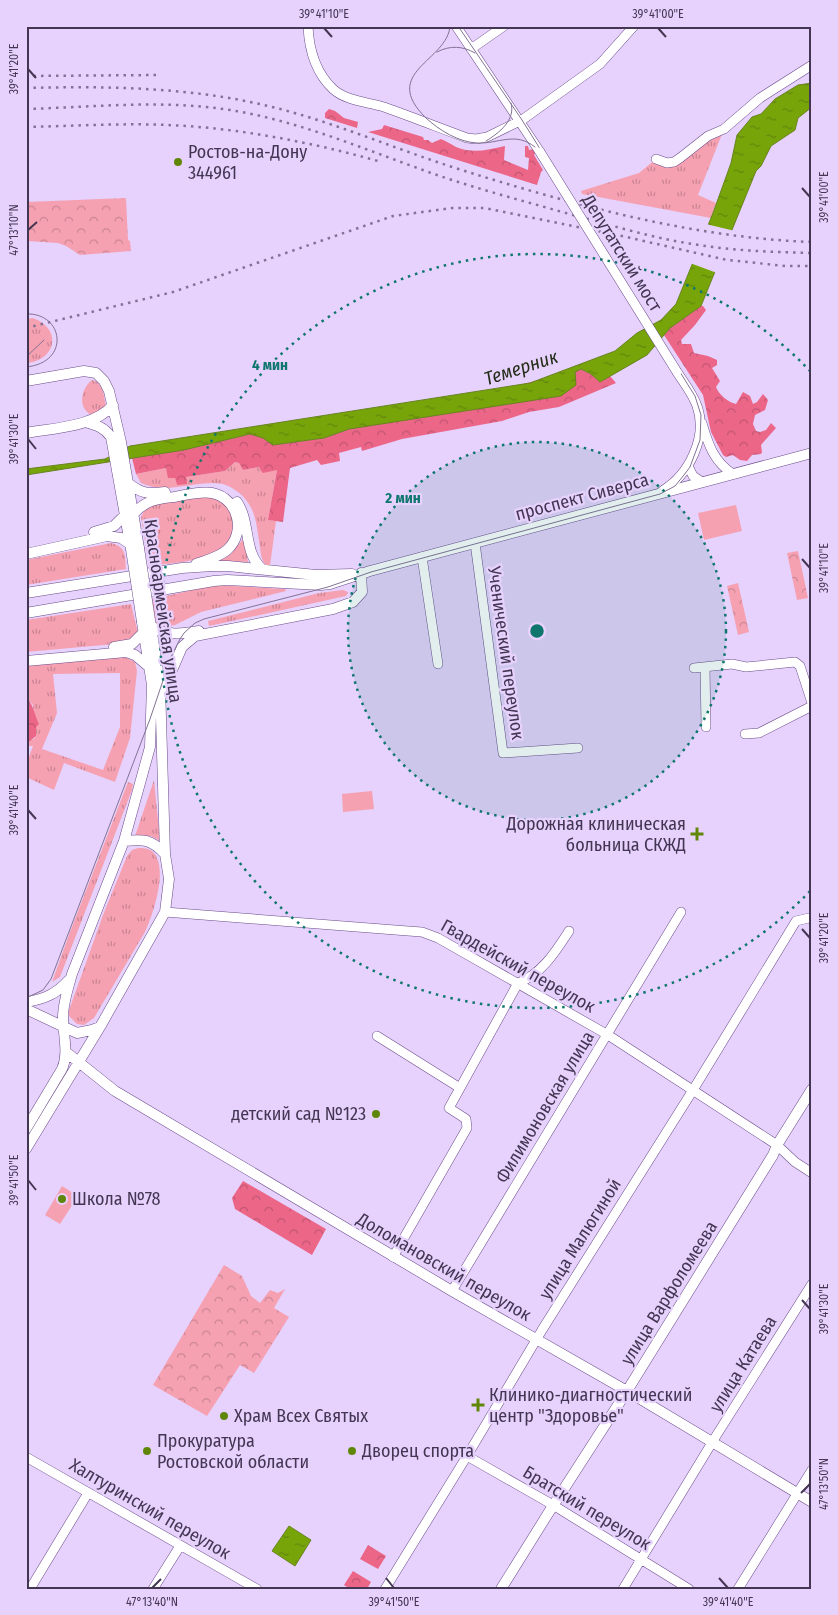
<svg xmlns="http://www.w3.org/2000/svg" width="838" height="1615" viewBox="0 0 838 1615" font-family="'Fira Sans Condensed',sans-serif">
<defs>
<pattern id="grass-tufts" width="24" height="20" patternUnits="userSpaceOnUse" patternTransform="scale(1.25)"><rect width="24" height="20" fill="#f6a1b2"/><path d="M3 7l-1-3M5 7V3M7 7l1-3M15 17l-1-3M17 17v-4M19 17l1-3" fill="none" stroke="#c98493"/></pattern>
<pattern id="forest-crowns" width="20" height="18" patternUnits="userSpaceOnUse" patternTransform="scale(1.25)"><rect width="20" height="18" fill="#ec6688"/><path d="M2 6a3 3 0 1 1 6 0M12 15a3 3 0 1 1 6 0" fill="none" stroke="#c15572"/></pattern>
<pattern id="park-crowns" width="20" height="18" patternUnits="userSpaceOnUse" patternTransform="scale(1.25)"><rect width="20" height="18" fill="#f6a1b2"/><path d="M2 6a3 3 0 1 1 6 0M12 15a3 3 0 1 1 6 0" fill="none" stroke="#c98493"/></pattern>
<pattern id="water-ripples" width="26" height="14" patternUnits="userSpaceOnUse" patternTransform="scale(1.25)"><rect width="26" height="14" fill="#77a409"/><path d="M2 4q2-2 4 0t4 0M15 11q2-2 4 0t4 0" fill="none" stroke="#63860c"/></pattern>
</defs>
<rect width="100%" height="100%" fill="#e6d2fd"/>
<path fill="url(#grass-tufts)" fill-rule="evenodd" d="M724,129L698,195L716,203L711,218L582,194L581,191L639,173L656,159L667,163Z
M33,318C63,329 56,361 26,363V319Z
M92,380C104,383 104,397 106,407L94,416C77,411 80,389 92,380Z
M235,462L239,463L243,470L259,467L277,470L268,520L276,521L270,566L266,565C261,560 261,554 260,547C256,525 257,507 238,492C230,486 223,483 213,483C189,483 164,494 141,483L136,474L166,468L175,478L177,485L185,477L225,471Z
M205,496C218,499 227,503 233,515C236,521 234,531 231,537C215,563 176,562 149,566L141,517L144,511L153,504Z
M243,539L244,540L248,562L221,561V560L231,554Z
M111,543C127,547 125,556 126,569L26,585V560Z
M216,585L285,589L286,591L201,612L175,625L163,627L156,624L152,599Z
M343,590L348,592L346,596L209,626L208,621L319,593Z
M131,604L138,633L126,643L26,652V620Z
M125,657L135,662L137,671L130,738L115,782L64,763L54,790L26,777V765L33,746H26V741L34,739L36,736L33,705L26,697V665ZM120,673V727L103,770L42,749L57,713L53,674Z
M154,780L160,841L151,836H135Z
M128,782L133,784L132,790L60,977L52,982L70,932Z
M138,848C143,848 149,848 153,852C169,868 153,915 145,932L94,1018L84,1025L77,1024L69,1016V1010L103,915L127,856L132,850Z"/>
<path fill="url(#forest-crowns)" d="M329,109L335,111L344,118L358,122L357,128L325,118V113Z
M384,125L423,137L424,140H428L432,143L441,139C446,141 451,144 456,147C473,154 487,150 505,146L504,160L528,170L529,158L525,157V146H528L529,150L534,149L536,152L534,155L543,170L541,172L537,185L368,132L382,129Z
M701,306H703L706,310L695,325L681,340L682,344H691L694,353L708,356L717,360V365L712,368L720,381L716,387C719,395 728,402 736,404L743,392L750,396L753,404L757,402L763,394L768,400L765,410L755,415L753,424L756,431L760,432L766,430L771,423L776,428L761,445L762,452L761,454L752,455L747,461L740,460L733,455L726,457L723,455L711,432L703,395L664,335L670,328Z
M581,369L591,374L600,382L610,376L616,383L559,407L529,412L502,421L402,439L362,451L361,447L339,453L340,461L321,465L317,460L290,468L283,522L268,520L277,470L263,473L259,467L243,470L239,463L235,462L225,471L186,477L187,484L177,485L175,478H168L166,468L136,474L132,458L184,450L250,434L263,438L273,445L324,438L349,429Z
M26,697C34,705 34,714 39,724L36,727V736L30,741H26Z
M243,1181L326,1229L312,1255L235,1209L232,1198Z
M368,1545L386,1556L378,1569L360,1559Z
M353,1571L371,1582L367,1589H350L344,1585Z"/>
<path fill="url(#park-crowns)" d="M126,198L128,240L130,241L131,251L80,255L66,246L58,243L27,241L26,202Z
M798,551L808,598L797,600L787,553Z
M738,583L749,632L738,635L727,586Z
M224,1265L242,1276L251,1296L260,1303L270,1290L278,1293L285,1289L274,1308L289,1317L254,1373L240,1365L207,1416L153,1385Z"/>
<path fill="#f6a1b2" d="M736,505L742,531L704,540L698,513Z
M372,791L374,809L343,812L342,794Z
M62,1186L78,1196L60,1224L45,1215Z"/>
<path fill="url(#water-ripples)" stroke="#68831f" d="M812,83V107L798,118L795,130L771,146L761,166L756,171L701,306L670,328L647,355L600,382L591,374L581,369L575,372L576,385L561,396L349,429L324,438L273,445L263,438L250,434L184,450L26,475V469L105,459L130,446L530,383L615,351L637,333L661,320L676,304L713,213L731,163L737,135L752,117L761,114L775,99L798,85Z
M289,1526L311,1540L295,1566L272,1551Z"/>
<path fill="#e6d2fd" d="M706,224L735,231L717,273L690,263Z"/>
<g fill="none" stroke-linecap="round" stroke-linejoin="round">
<g stroke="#6b4b8a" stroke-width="10">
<path id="minor" d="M308,26C309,50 315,72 333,89C346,101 368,102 384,107C412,117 440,128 467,138L476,139L487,137L522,120L600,64L634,26
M456,26L540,152
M471,49L504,26
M656,159L667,163L674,162L680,158L708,136L724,129L760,98L812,65
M702,423C708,444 714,462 733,474
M688,466L693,476L702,482
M662,491C689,475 708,437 697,406C693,394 684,383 677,372
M475,543L503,753L578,748
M422,557L438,664
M705,667L706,727
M694,668L732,664L746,667L795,662L800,666L812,703
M745,734L759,733L812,706
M165,912L408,931L422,932L438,938L608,1035L777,1145L795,1162L812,1173
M377,1036L460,1088
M393,1257L467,1128L466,1119L449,1108L518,983C542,974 556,951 569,931
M452,1291L681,912
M467,1456L553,1505L689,1589
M26,1457L257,1589
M30,1589L88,1493
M153,1589L180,1546
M385,1589L467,1456L542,1330L693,1090L796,921L809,918L812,919
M623,1589L716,1436L812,1284
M738,1589L812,1470"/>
</g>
<g stroke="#6b4b8a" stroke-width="11">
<path id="major" d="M26,381L84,371L96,373L104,381L109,391L121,442L139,548
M85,422C96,425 104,427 111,437L131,549
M26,433C53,428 95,427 113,405
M128,483C142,494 148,494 165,492
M237,502C251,523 243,552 262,569
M133,514C146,500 157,499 174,497C186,495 200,491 212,493C238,498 247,532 227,550C219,557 207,560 196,564
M94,532L114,526L125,515
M26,554L107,536L121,538L130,544
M26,593L182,568L213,566H228L316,575L352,574
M26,613L214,581L227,580L321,585L330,584L370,571L812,453
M151,626C166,636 182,634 199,631
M114,647L132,644L143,633
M26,661L126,652L135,655L148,666
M161,696L182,647L195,636L333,609L353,602L362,592L361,573
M124,841C144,839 151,839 165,854
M26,1002C45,999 56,994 69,980
M26,1009L77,1033L92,1030L100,1027
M66,1052L115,1091L452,1291L627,1391L812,1502
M26,1129L62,1069C69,1053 63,1035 63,1017C63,1003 68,988 72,974L124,841L150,747L152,685L142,622
M26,1149L100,1027L165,912L169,879L165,854L160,684L150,620
M501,1589L549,1512L627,1391L773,1155L777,1145L812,1089"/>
</g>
<use href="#minor" stroke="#fff" stroke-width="9"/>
<use href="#major" stroke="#fff" stroke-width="10"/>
<path stroke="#837295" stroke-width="1" d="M450,26C448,61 379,72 426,118C439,130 458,142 477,143C499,144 515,131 535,147
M437,52C450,45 463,46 475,53
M486,141C499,133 516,120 511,103
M26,314C64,312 71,363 26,367
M26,357L44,340
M26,998L43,990L51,979L150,719L171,657L180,639L184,633L195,623L204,619L328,587L371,572L660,494L675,486L684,475L690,467L700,440L701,415L695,396L522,120L458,26"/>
<path stroke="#837295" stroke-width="2.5" stroke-dasharray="2.5 5" stroke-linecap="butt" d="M26,76L161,75
M26,88C105,86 187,87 264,105C333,121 399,151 468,172C578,206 696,238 812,242
M26,109C96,107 167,99 236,111C305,123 371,152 437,175C481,190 527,202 573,215C614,226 656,239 699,245C736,251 774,252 812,253
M26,127C73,126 121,123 168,125C239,128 310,142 378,161
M26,328L173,292L393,216L452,208H485L622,236L727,260L786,266H812"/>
<g stroke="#6b4b8a" stroke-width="10" stroke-linecap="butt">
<path id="minor-bridge" d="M540,152L677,372"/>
</g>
<g stroke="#6b4b8a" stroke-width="11" stroke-linecap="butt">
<path id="major-bridge" d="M139,548L150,620
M131,549L142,622"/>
</g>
<use href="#minor-bridge" stroke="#fff" stroke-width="9"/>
<use href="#major-bridge" stroke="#fff" stroke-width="10"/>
</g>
<path fill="none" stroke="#443653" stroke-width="2" d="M324,28L332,37M658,28L666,37M28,69L36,78M802,188L810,197M28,230L37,222M28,439L36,449M802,559L810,568M28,810L36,819M802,929L810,938M28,1180L36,1190M802,1300L810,1309M801,1493L810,1484M386,1578L394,1588M719,1578L728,1588M152,1588L161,1579"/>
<circle cx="537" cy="631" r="189" fill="#0f766e" fill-opacity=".12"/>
<g fill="none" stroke="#0f766e" stroke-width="2.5" stroke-dasharray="2.5 5">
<circle cx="537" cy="631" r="189"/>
<path d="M810 891A377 377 0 1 1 810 371"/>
</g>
<g fill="#608608" stroke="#e6d2fd" stroke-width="2">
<circle cx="178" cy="162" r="5"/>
<path d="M694.5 826.5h5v5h5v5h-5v5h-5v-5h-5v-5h5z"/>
<circle cx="376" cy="1114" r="5"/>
<circle cx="62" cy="1199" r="5"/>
<path d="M475.5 1397.5h5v5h5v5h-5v5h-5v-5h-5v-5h5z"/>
<circle cx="224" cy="1416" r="5"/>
<circle cx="147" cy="1451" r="5"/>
<circle cx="352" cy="1451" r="5"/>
</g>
<g text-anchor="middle" stroke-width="4.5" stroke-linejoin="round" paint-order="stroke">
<g font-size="18" fill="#443653" stroke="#e6d2fd" text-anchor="start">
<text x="188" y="158">Ростов-на-Дону<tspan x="188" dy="21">344961</tspan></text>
<text x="686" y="830" text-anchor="end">Дорожная клиническая<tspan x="686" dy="21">больница СКЖД</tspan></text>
<text x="366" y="1120" text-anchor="end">детский сад №123</text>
<text x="72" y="1205">Школа №78</text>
<text x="489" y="1401">Клинико-диагностический<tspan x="489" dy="21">центр "Здоровье"</tspan></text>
<text x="234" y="1422">Храм Всех Святых</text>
<text x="157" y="1447">Прокуратура<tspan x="157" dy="21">Ростовской области</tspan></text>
<text x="362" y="1457">Дворец спорта</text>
</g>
<g font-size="18" fill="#443653" stroke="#e6d2fd">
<text transform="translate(622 253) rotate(58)" y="6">Депутатский мост</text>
<text transform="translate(582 497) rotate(-15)" y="6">проспект Сиверса</text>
<text transform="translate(163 611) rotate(82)" y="6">Красноармейская улица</text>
<text transform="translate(506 653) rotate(82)" y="6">Ученический переулок</text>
<text transform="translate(518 966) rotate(29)" y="6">Гвардейский переулок</text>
<text transform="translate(545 1107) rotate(-59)" y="6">Филимоновская улица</text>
<text transform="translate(580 1239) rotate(-58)" y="6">улица Малюгиной</text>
<text transform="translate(444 1267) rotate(30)" y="6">Доломановский переулок</text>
<text transform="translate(669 1293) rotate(-58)" y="6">улица Варфоломеева</text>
<text transform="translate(743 1364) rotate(-58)" y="6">улица Катаева</text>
<text transform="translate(587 1508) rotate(31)" y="6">Братский переулок</text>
<text transform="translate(150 1509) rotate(30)" y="6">Халтуринский переулок</text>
</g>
<g font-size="19" font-style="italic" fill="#252d18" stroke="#e6d2fd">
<text transform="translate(521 367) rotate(-18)" y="7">Темерник</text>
</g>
</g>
<circle cx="537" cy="631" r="8" fill="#0f766e" stroke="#e6d2fd" stroke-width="2.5"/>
<g font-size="15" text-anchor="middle" font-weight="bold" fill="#0f766e" stroke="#e6d2fd" stroke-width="4.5" stroke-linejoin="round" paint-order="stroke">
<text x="270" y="370">4 мин</text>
<text x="403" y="503">2 мин</text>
</g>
<rect width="838" height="1615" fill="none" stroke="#e6d2fd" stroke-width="55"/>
<rect x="28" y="28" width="782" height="1560" fill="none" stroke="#443653" stroke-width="2"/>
<g font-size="12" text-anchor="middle" fill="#443653">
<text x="324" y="18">39°41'10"E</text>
<text x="658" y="18">39°41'00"E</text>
<text transform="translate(14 69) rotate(-90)" y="4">39°41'20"E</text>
<text transform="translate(824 197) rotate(-90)" y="4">39°41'00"E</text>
<text transform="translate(14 230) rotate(-90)" y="4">47°13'10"N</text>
<text transform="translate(14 439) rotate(-90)" y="4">39°41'30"E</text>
<text transform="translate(824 568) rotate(-90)" y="4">39°41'10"E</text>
<text transform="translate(14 810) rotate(-90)" y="4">39°41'40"E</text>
<text transform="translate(824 938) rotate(-90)" y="4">39°41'20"E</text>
<text transform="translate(14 1180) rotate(-90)" y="4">39°41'50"E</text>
<text transform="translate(824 1309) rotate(-90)" y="4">39°41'30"E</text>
<text transform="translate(824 1484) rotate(-90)" y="4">47°13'50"N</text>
<text x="152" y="1606">47°13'40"N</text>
<text x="394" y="1606">39°41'50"E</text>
<text x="728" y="1606">39°41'40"E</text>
</g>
</svg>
